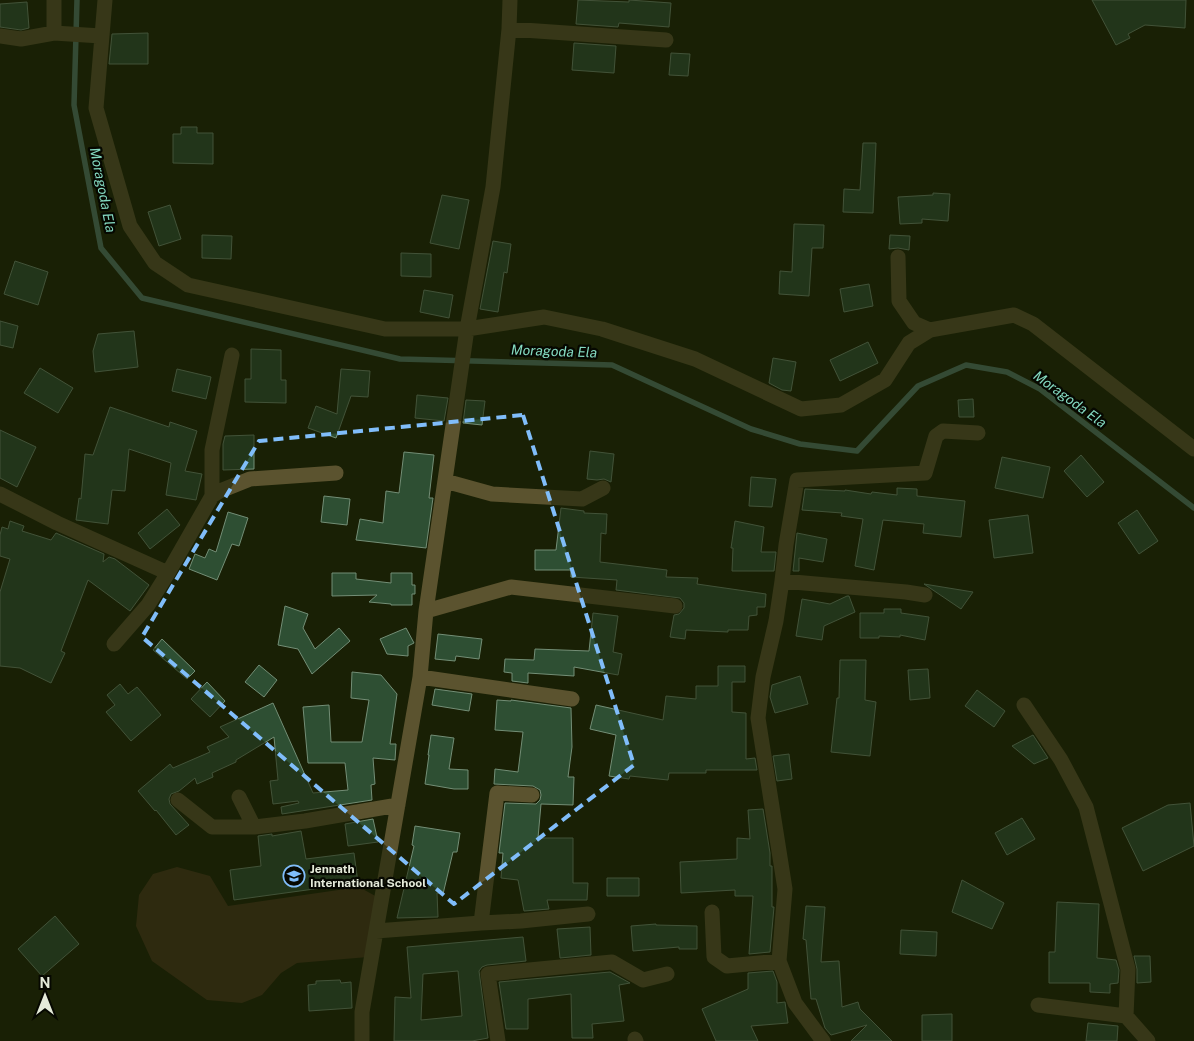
<svg xmlns="http://www.w3.org/2000/svg" width="1194" height="1041" viewBox="0 0 1194 1041" font-family="'Public Sans',sans-serif">
<rect width="100%" height="100%" fill="#192005"/>
<path fill="#48351c" d="M177,867L210,876L228,906L359,887L379,898L368,957L297,963L281,973L262,995L242,1003L207,1000L152,961L136,926L139,895L153,874Z"/>
<g fill="none" stroke-linecap="round" stroke-linejoin="round">
<path stroke="#557c6e" stroke-width="5.5" d="M77,0L74,105L101,248L142,298L400,359L612,365L751,429L800,444L857,451L918,386L966,365L1007,372L1040,389L1194,508"/>
</g>
<path fill="#2e4f33" stroke="#738e76" fill-rule="evenodd" d="M578,0L629,2V0L671,3L669,27L619,23L618,27L576,24Z
M1092,0H1186L1185,28L1145,25L1128,34L1130,38L1116,45Z
M27,2L29,28L21,30L0,27V4Z
M148,33V64H109L112,34Z
M574,43L616,46L614,73L572,70Z
M671,53L690,54L688,76L669,75Z
M181,127H197V133H213V164L173,163V134H181Z
M863,143H876L873,213L843,212L844,189L860,190Z
M933,193L950,194L948,221L922,219V223L900,224L898,197L933,195Z
M442,195L469,200L459,249L430,243Z
M170,205L181,239L159,246L148,212Z
M794,224L824,225L823,248H812L809,296L779,294L780,271L792,272Z
M202,235L232,236L231,259L202,258Z
M890,235L910,236L909,250L898,248L889,249Z
M493,241L511,244L507,273L504,272L498,312L480,309Z
M401,253L431,254V277L401,276Z
M15,261L48,272L38,305L4,294Z
M869,284L873,306L844,312L840,289Z
M424,290L453,295L449,318L420,312Z
M0,321L18,326L13,348L0,345Z
M134,331L138,367L95,372L93,351L98,334Z
M868,342L878,363L840,381L830,360Z
M251,349L281,350V380H286V403L245,402V379H251Z
M773,358L796,362L791,391L782,390L769,383Z
M40,368L73,388L58,413L24,393Z
M177,369L211,377L206,399L172,391Z
M341,369L370,371L368,397L351,396L336,438L308,428L316,406L337,414Z
M417,395L448,398L444,421L415,418Z
M973,399L974,417H959L958,400Z
M466,400L485,401L482,425L463,423Z
M110,407L169,427L170,422L197,431L185,471L202,474L196,500L166,495L171,463L129,449L125,491L112,490L108,524L76,520L79,498L81,499L85,454L93,455Z
M0,430L36,447L17,487L0,478Z
M254,435V469L223,470V444L225,436Z
M590,451L614,454L611,482L604,479L597,480L587,479Z
M404,452L434,455L429,498H433L426,548L356,540L360,519L383,523L386,491L399,493Z
M1081,455L1104,482L1087,497L1064,471Z
M1002,457L1050,467L1043,498L995,488Z
M751,477L776,479L772,507L749,506Z
M897,488L917,489V496L965,501L961,537L923,533L924,524L883,520L874,570L855,566L863,519L841,516L842,513L802,510L805,489L845,491V490L871,494L872,492L897,495Z
M324,496L350,499L347,525L321,522Z
M561,508L584,511V513L607,514L606,534L601,533L600,562L667,570L666,577L698,578L697,584L766,594L765,607H757V615L749,616L748,630H728V632L686,630L685,639L670,637L674,615L679,614L684,608V603L680,598L616,590L617,580L571,577V570H535V550H556Z
M167,509L180,525L150,549L138,533Z
M1137,510L1158,541L1139,554L1118,523Z
M228,512L248,518L239,546L232,544L217,580L189,569L195,554L205,558L209,549L216,552Z
M1028,515L1033,553L994,558L989,520Z
M10,521L24,526L22,531L51,540L56,533L104,554L103,562L109,557L115,559L149,585L130,611L88,580L61,651L65,653L51,683L20,668L0,666V592L10,559L0,556V535L2,527L8,529Z
M735,521L764,527L761,552H776L774,571H732L733,548H731Z
M797,533L827,539L823,562L799,558V571H793Z
M332,573H356V579L391,583V573H412V585H415V594H412V605H391V604L369,602L377,595L332,596Z
M924,584L973,592L961,609Z
M847,596H849L855,612L824,626L822,640L796,636L802,599L830,604Z
M285,606L308,614L303,628L315,649L339,628L350,641L312,674L298,649L278,645Z
M884,609H901V613L929,617L925,640L900,635V637L879,636V638H860V613H884Z
M593,613L618,616L613,652L622,654L618,675L574,667V676L528,673V683L512,681V673L504,672L505,659L534,660L535,649L589,651Z
M406,628L414,643L408,646V656L387,654L380,639Z
M438,634L482,639L479,659L456,656L455,661L435,659Z
M162,639L195,671L187,679L153,650Z
M840,660H866L865,700L876,702L870,756L831,752L837,698H839Z
M259,665L277,680L264,697L245,682Z
M718,666H745V682H732V712L746,713V759L755,758L757,770H706V773H669L668,780L630,776L629,779L609,776L616,735L590,729L596,705L663,720L666,696L696,699V686H718Z
M928,669L930,698L910,700L908,670Z
M352,672L381,675L397,694L390,744H396L395,760L373,758L375,784L371,785L372,800L282,814L281,807L299,803L298,801L273,804L270,781L278,780L274,737L236,760V762L212,773L213,777L197,784L195,778L179,791L171,794L169,799L170,804L189,825L176,835L156,810L155,811L138,791L170,764L173,768L210,752L207,747L229,737L220,727L273,703L313,793L348,790L345,763H308L303,707L329,705L331,742H362L369,700L351,698Z
M800,676L808,704L775,713L770,697L772,685Z
M207,682L225,701L210,717L191,699Z
M120,684L128,694L137,687L161,715L131,741L106,712L115,705L107,695Z
M435,689L472,694L469,711L432,705Z
M977,690L1005,711L994,727L965,706Z
M497,700L511,701V700L571,708L572,747L568,777H574L573,805L541,804L538,838H573V883H588L587,900H547L549,909L524,911L518,880L501,878L503,853H499L505,803L536,804L540,800L541,795L540,790L533,786L494,784L495,769L518,772L523,732L495,730Z
M431,735L454,738L449,769L468,770V789H454L425,784L429,755H428Z
M1033,735L1048,758L1034,764L1012,746Z
M789,754L792,779L777,781L773,756Z
M1190,803L1194,846L1143,871L1122,828L1168,805Z
M763,809L770,853V866H772V907H774L770,952L749,954L753,896H735V890L681,893L680,862L737,859V838L750,839L748,810Z
M1022,818L1035,839L1007,855L995,833Z
M373,819L378,842L348,846L345,824Z
M415,826L460,833L457,852H453L443,894L437,893L438,917L397,918L414,846L412,845Z
M301,831L306,859L354,853L358,883L234,900L230,870L261,866L258,836L272,834V836Z
M607,878H639V896H607Z
M962,880L1004,903L992,929L952,912Z
M1057,902L1099,904L1097,958L1116,960L1119,970L1118,983L1110,984V993L1090,992V983H1049V952H1055Z
M806,906L825,907L821,962L839,961L842,1007L858,1002L860,1009L892,1041H851L867,1025L831,1035L825,1028L816,999H811L806,940L803,939Z
M55,916L79,944L42,976L18,949Z
M656,924V925L697,926V949H679V947L633,951L631,926Z
M590,927L591,955L560,958L557,929Z
M901,930L937,932L936,956L900,954Z
M523,937L526,961L487,965L482,967L479,971L488,1038L472,1041H394L395,997L411,998L407,947ZM458,971L462,1016L421,1020L423,974Z
M1134,956H1150L1151,982L1137,983V969Z
M773,971L777,982V1003L785,1002L788,1023L751,1026L758,1041H716L702,1009L748,989V973Z
M610,972L630,983L619,985L624,1021L592,1024L593,1038H572L571,994L528,999V1029H506L499,982Z
M340,980L341,983L351,982L352,1008L309,1011L308,985L316,984V981Z
M952,1014V1041H922V1015Z
M1088,1023L1118,1026L1117,1041H1086Z"/>
<g fill="none" stroke-linecap="round" stroke-linejoin="round">
<path stroke="#5b532f" stroke-width="15" d="M54,0V33
M105,0L96,108L130,226L155,263L188,285L385,329H467L544,317L602,329L695,359L801,409L841,405L885,380L909,343L930,330
M509,29L666,40
M0,36L21,39L54,33L101,36
M898,257L899,301L914,323L930,330L1014,315L1033,324L1194,449
M445,481L492,494L582,499L603,488
M0,494L57,523L168,573L212,496V450L232,355
M212,496L220,491L250,479L336,473
M782,581L786,545L797,480L925,473L936,436L943,431L978,433
M426,611L511,587L675,606
M114,644L148,605L168,573
M420,677L572,699
M1024,705L1061,760L1086,807L1128,969L1126,1016L1148,1041
M239,797L254,827L305,821L398,805
M178,800L212,827H254
M712,912L714,957L727,966L779,961
M481,923L521,921L588,914
M376,931L481,923L497,793L532,795
M1038,1005L1126,1016
M635,1039L636,1041
M362,1041V1012L420,677L426,611L467,329L493,187L509,29L510,0
M498,1041L488,974L612,962L643,980L667,974
M823,1041L795,1003L779,961L785,889L758,718L763,677L776,621L782,581L906,592L925,595"/>
</g>
<path d="M0 0H1194V1041H0ZM523,415L634,765L454,904L142,637L259,441Z" fill="#192005" fill-opacity=".55" fill-rule="evenodd"/>
<path fill="none" stroke="#80bdfa" stroke-width="4" stroke-dasharray="10 6" stroke-linejoin="round" d="M523,415L634,765L454,904L142,637L259,441Z"/>
<defs>
<g id="school-ring" transform="scale(1.125)"><circle r="9.5" fill="#060801" stroke="#80bdfa" stroke-width="1.5"/><path d="M0-5L7-2L0 1L-7-2ZM-4 1L0 2.5L4 1V4Q0 6-4 4Z" fill="#80bdfa"/></g>
</defs>
<g fill-rule="evenodd">
<use href="#school-ring" x="294" y="876"/>
</g>
<g text-anchor="middle" stroke-width="4.5" stroke-linejoin="round" paint-order="stroke">
<g font-size="12" font-weight="bold" fill="#e4ead9" stroke="#060801" text-anchor="start">
<text x="310" y="873">Jennath<tspan x="310" dy="14">International School</tspan></text>
</g>
<g font-size="14" font-style="italic" fill="#84d9c0" stroke="#060801">
<text transform="translate(103 190) rotate(79)" y="5">Moragoda Ela</text>
<text transform="translate(554 351) rotate(2)" y="5">Moragoda Ela</text>
<text transform="translate(1070 399) rotate(36)" y="5">Moragoda Ela</text>
</g>
</g>
<g transform="translate(45 996)" stroke="#060801" stroke-width="4" paint-order="stroke">
<path d="M0-4L9 19L0 12L-9 19Z" fill="#e4ead9"/>
<text y="-8" font-size="14" font-weight="bold" text-anchor="middle" fill="#e4ead9">N</text>
</g>
</svg>
